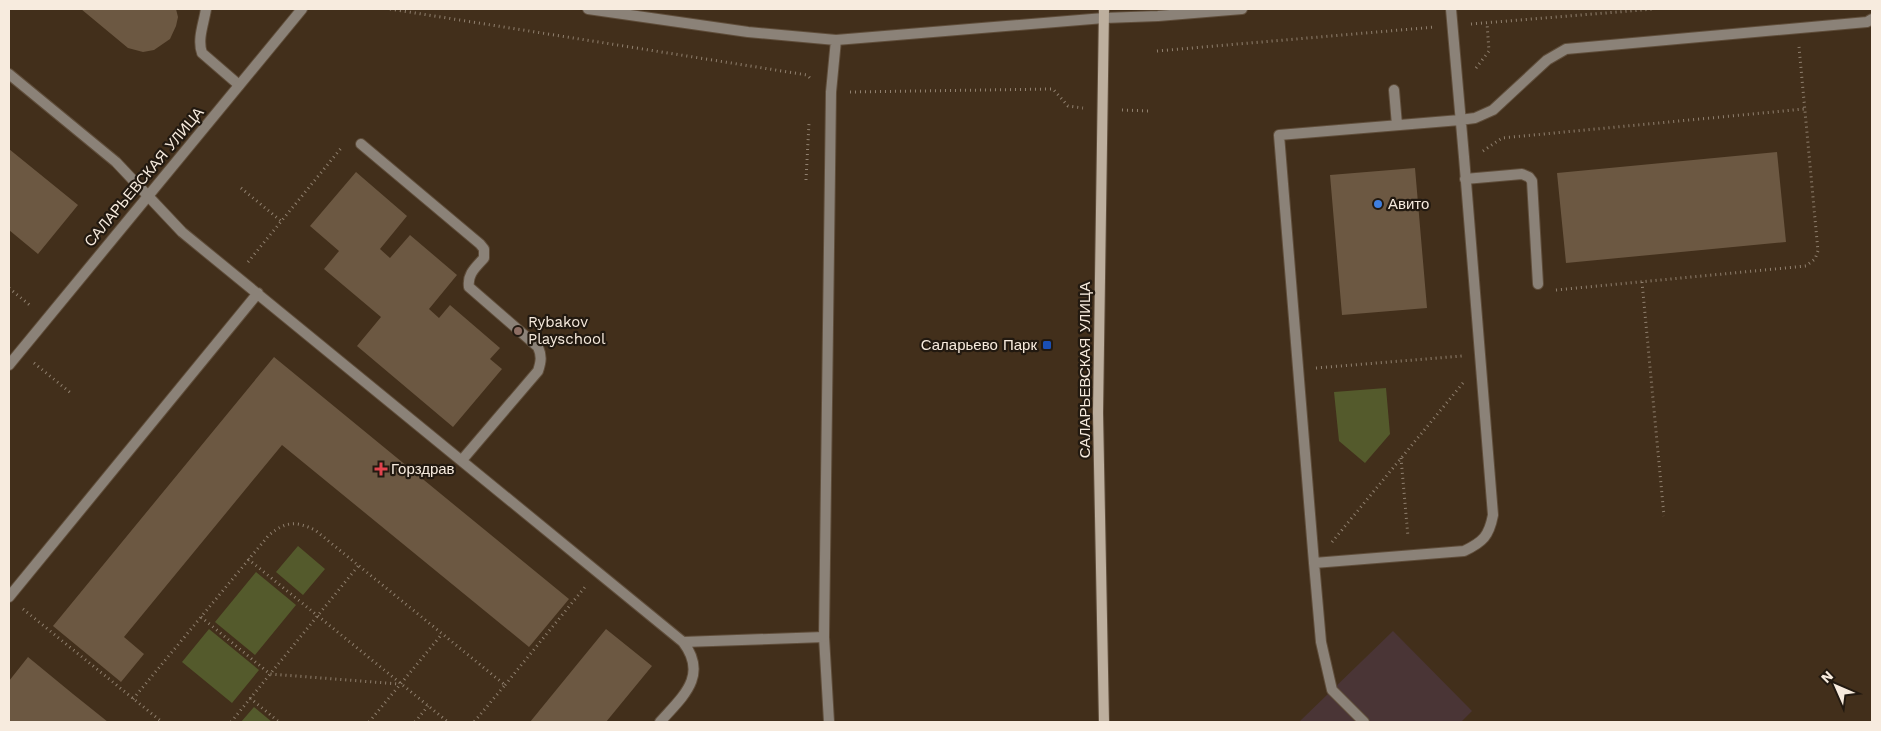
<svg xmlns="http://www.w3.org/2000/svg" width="1881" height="731" viewBox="0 0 1881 731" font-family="'Work Sans',sans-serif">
<rect width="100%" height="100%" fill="#422f1b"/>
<path fill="#4a3536" d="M1393,631L1472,711L1461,722H1299Z"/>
<path fill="#545a2c" d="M1386,388L1390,434L1365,463L1339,441L1334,392Z
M298,546L325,569L303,595L276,572Z
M256,572L296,605L255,655L215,622Z
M209,629L259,670L232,703L182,662Z
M254,707L272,722H241Z"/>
<path fill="#6c5842" d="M81,9H176L178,17L176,26L170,39L154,50L143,52L128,48Z
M9,149L78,205L38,254L9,230Z
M1777,152L1786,242L1566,263L1557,173Z
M1415,168L1427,308L1342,315L1330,175Z
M356,172L407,216L380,249L390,258L410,235L457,275L429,309L439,318L450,305L500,348L490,359L502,369L453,427L357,346L381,317L324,269L339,251L310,226Z
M274,357L569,599L529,647L282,445L124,637L144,654L121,682L53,626Z
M606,629L652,666L606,722H530Z
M28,657L73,694L108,722H9V681Z"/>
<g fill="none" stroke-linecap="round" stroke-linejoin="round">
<g stroke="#5f4d3a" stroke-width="12">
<path id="lane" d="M206,9C204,23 197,39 202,53L239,85
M1451,9L1464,157L1493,515C1489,536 1483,542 1464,551L1314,563L1279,135L1460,120L1475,118L1493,110L1547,60L1566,49L1867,22L1872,19
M1104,18L1158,16L1242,9
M9,74L116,162L182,232L683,642C709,676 682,697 660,722
M1394,90L1397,125
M361,144L480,244L484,249V258C476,267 467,274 469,287L538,347C542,356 541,362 538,371L462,460
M1465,179L1522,174L1529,177L1532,181L1538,284
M1314,563L1321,642L1332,690L1364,722
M9,597L258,293
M683,642L824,637L829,722"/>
</g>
<g stroke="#5f4d3a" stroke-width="12">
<path id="street" d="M588,9L748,32L836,40L1104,18
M9,365L302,9
M824,637L831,92L836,40"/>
</g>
<g stroke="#5f4d3a" stroke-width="12">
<path id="secondary" d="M1104,9L1098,413L1104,722"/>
</g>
<path stroke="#90806f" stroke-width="3" stroke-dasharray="1 4" stroke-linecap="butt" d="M390,9L807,75L812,80
M1471,24L1654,9
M1157,51L1435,27
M1476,68L1489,51L1487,23
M850,92L1053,89L1068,106L1083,108
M1122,110L1150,111
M1483,151L1502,138L1804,109
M806,180L809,123
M241,188L281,221
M248,262L342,147
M1642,282L1664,516
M9,288L32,307
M1556,290L1806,266L1815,259L1818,251L1799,47
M34,363L72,394
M1316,368L1462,356
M1401,458L1408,537
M1332,542L1463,383
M248,559L448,722
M23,609L162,722
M201,617L270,674L399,684
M505,685L585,587
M250,698L279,722
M133,699L269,535C286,521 296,521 315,530L505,685L474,722
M231,722L359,565
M369,722L442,634
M415,722L428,706"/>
<use href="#lane" stroke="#8b8278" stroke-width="10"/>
<use href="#street" stroke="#8b8278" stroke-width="10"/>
<use href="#secondary" stroke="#bdaf9e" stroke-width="10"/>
</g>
<circle fill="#3f7fe0" stroke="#221910" stroke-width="2" cx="1378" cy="204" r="5"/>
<circle fill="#8d6e63" stroke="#221910" stroke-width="2" cx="518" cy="331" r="5"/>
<rect fill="#1a4fb4" stroke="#221910" stroke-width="2" x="1042" y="340" width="10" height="10" rx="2.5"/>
<path fill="#e0444e" stroke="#221910" stroke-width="2" d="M378.5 461.5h5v5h5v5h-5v5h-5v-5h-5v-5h5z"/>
<g text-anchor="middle" stroke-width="4.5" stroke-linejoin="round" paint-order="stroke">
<g font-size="15" fill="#f7ebde" stroke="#221910">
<text transform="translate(144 177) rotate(-50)" y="5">САЛАРЬЕВСКАЯ УЛИЦА</text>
<text transform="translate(1085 370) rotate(-90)" y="5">САЛАРЬЕВСКАЯ УЛИЦА</text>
</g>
<g font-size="15" fill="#f7ebde" stroke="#221910" text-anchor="start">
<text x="1388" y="209">Авито</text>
<text x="528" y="327">Rybakov<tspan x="528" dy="17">Playschool</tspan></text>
<text x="1037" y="350" text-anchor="end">Саларьево Парк</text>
<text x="391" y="474">Горздрав</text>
</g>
</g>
<rect width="1881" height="731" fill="none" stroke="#f7ebde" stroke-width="20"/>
<g transform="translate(1836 686) rotate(315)" stroke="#221910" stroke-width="4" paint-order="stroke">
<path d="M0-4L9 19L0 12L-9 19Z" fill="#f7ebde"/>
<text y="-8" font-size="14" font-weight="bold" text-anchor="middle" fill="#f7ebde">N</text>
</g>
</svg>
